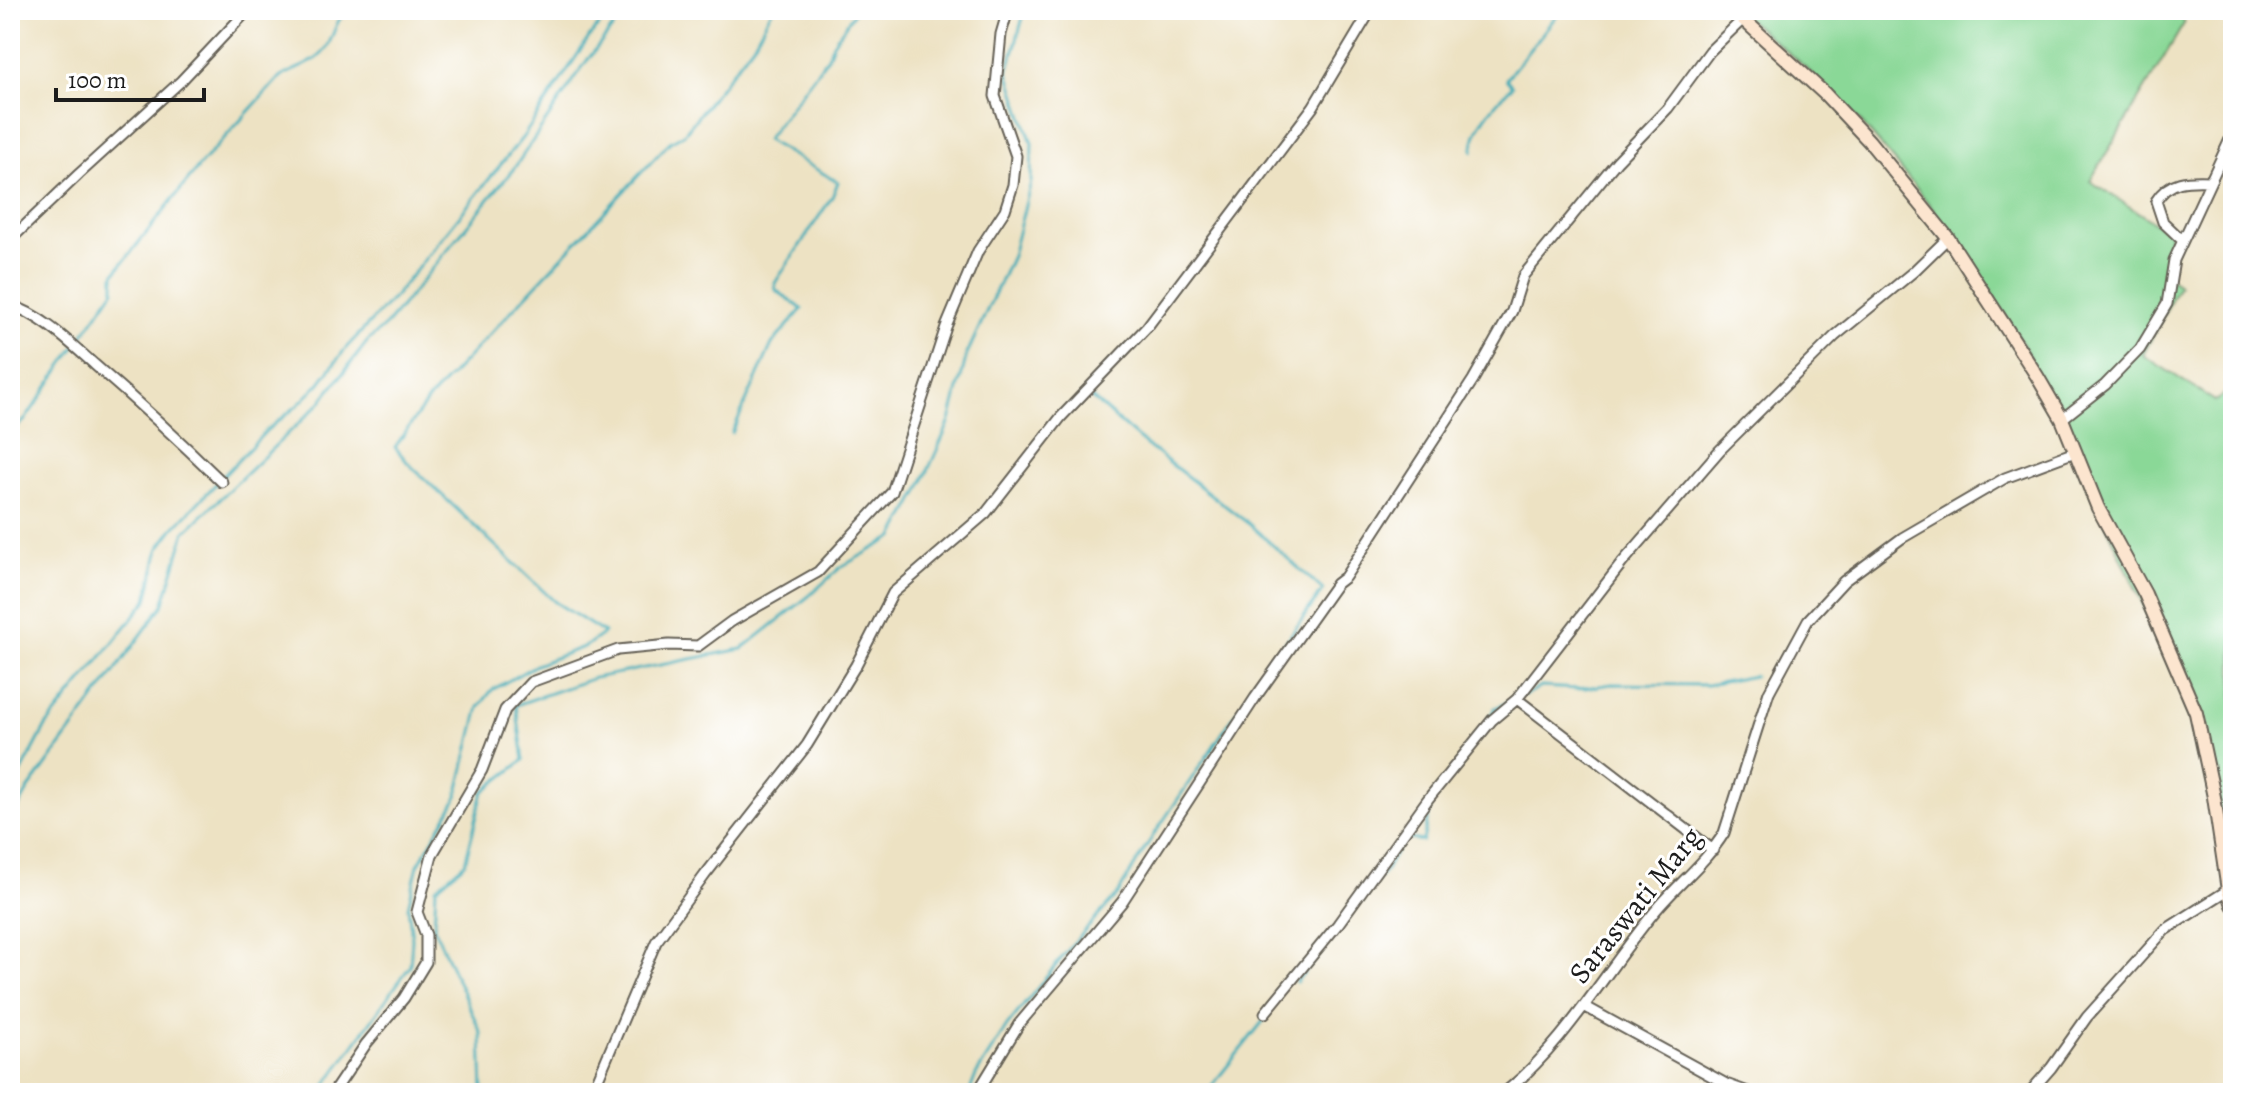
<svg xmlns="http://www.w3.org/2000/svg" width="2243" height="1103" viewBox="0 0 2243 1103" font-family="Alegreya,serif">
<rect width="100%" height="100%" fill="#fff"/>
<filter id="ink" filterUnits="userSpaceOnUse"><feTurbulence type="fractalNoise" baseFrequency=".0125" numOctaves="2"/><feDisplacementMap in="SourceGraphic" scale="16" xChannelSelector="R" yChannelSelector="G"/><feConvolveMatrix kernelMatrix="1 2 1 2 8 2 1 2 1" color-interpolation-filters="sRGB"/></filter>
<filter id="wash" filterUnits="userSpaceOnUse"><feTurbulence type="fractalNoise" baseFrequency=".006" numOctaves="4" result="noise"/><feDisplacementMap in="SourceGraphic" scale="32" xChannelSelector="R" yChannelSelector="G"/><feGaussianBlur stdDeviation="1.8" result="paint"/><feColorMatrix in="noise" values="0 0 0 0 0 0 0 0 0 0 0 0 0 0 0 0 0 1.4 0 .05"/><feComposite in="paint" operator="in"/></filter>
<g filter="url(#wash)">
<rect width="100%" height="100%" fill="#ede2c3"/>
<path fill="#8ad897" stroke="#537a5a" stroke-width="2" d="M1737,10H2173L2185,22L2090,181L2170,233L2164,275L2179,285L2143,355L2215,401L2233,388V877L2228,882L2203,735L2025,348L1965,249L1900,168L1862,123L1805,67Z"/>
<g fill="none" stroke-linecap="round" stroke-linejoin="round">
<path stroke="#3babb7" stroke-width="3" d="M1473,151C1472,127 1496,103 1512,86L1506,79L1561,10
M10,433L25,420L114,290V274L200,165L278,79C292,69 316,64 326,49C334,36 335,21 347,10
M732,433L772,344L802,309L776,290L775,283L832,197L838,182L766,140L828,57L833,43L856,10
M1525,695L1541,687L1578,689L1612,684L1707,685L1754,676
M1489,718L1495,708L1507,703
M10,794L46,726L147,600L159,548L173,529L267,430L297,406L319,384L346,348L395,296L523,137L590,36L612,10
M10,822L28,790L163,605L185,532L320,403L368,341L387,324L515,167L588,59L627,10
M1403,838L1423,841L1432,799
M1360,900L1386,870L1398,848
M1296,982L1322,951
M320,1093L410,966L412,939L408,907L418,865L456,800L479,707L492,690L536,665L586,646L604,633L555,602L408,463L395,447L428,400L670,142L684,134L753,45L772,10
M483,1093L481,1033L434,928L436,888L465,863L483,792L524,760L516,705L594,678L742,649L809,596L841,567L894,537L918,493L950,421L967,354L1012,256L1031,182L1032,143L1008,72L1025,10
M969,1093L976,1075L1007,1026L1073,944L1118,894L1147,845L1254,686L1323,590L1249,524L1145,444L1088,395
M1206,1093L1268,1015"/>
</g>
</g>
<g filter="url(#ink)">
<g fill="none" stroke-linecap="round" stroke-linejoin="round">
<g stroke="#656156" stroke-width="13">
<path id="street" d="M10,240L79,174L181,81L248,10
M2182,240L2163,222L2156,201C2169,180 2187,180 2210,181
M10,305C42,315 70,343 95,365C139,403 181,442 222,482
M2062,419L2105,385L2140,349L2167,304L2174,260L2233,133
M1517,699L1713,850
M1584,1006L1726,1084L1751,1093
M1265,1013L1338,924L1428,799L1492,720L1517,699L1622,563L1720,450L1835,336L1913,272L1948,238
M333,1093L366,1044L404,998L426,962V935L417,912L432,855L482,770L505,710L531,682L618,650L669,645L698,646L732,621L818,572L892,492L946,327L978,251L1005,210L1013,185L1016,156L995,96L1001,34L1008,10
M592,1093L656,942L705,875L807,745L856,665L893,593L986,513L1061,417L1147,327L1313,107L1371,10
M977,1093L1019,1024L1122,902L1255,698L1336,584L1345,577L1473,380L1512,311L1523,276L1617,161L1668,108L1710,51L1743,19
M1504,1093C1565,1044 1603,975 1652,915C1675,886 1705,864 1724,833L1769,692L1808,620L1844,581L1902,538L2005,478L2075,452
M2029,1093L2051,1068L2087,1017L2165,930L2228,890"/>
</g>
<g stroke="#656156" stroke-width="16">
<path id="secondary" d="M1733,10L1825,94L1869,141L1948,238L2037,376L2062,419L2098,508L2145,594L2196,713L2214,797L2228,890L2233,905"/>
</g>
<use href="#street" stroke="#fff" stroke-width="9"/>
<use href="#secondary" stroke="#fce5cf" stroke-width="12"/>
</g>
</g>
<g text-anchor="middle" stroke-width="6" stroke-linejoin="round" paint-order="stroke">
<g font-size="30" fill="#1c1c1c" stroke="#fff">
<text transform="translate(1635 905) rotate(-51)" y="10">Saraswati Marg</text>
</g>
</g>
<rect width="2243" height="1103" fill="none" stroke="#fff" stroke-width="40"/>
<path d="M56 88v12h148v-12" fill="none" stroke="#1c1c1c" stroke-width="4"/>
<text x="68" y="88" font-size="24" fill="#1c1c1c" stroke="#ffffff" stroke-width="6" paint-order="stroke">100 m</text>
</svg>
